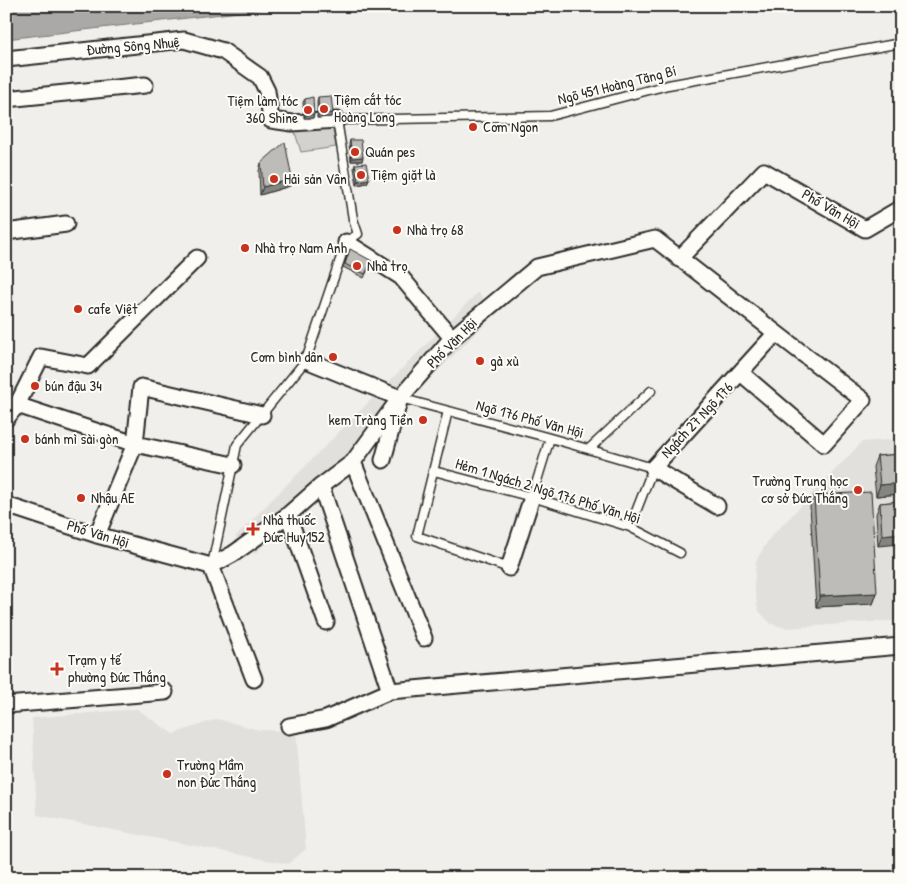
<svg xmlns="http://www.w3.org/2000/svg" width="907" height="884" viewBox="0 0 907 884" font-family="'Patrick Hand',sans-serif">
<rect width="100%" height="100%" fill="#f0efeb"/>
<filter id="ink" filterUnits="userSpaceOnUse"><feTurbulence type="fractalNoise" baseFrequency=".02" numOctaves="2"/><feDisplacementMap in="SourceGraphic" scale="10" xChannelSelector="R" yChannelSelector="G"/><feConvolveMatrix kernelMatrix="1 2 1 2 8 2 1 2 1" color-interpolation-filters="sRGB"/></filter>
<g filter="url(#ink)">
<path fill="#e1e0dc" d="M478,292L494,315L255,554L235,537Z
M901,439V620L787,628L771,624L758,610L754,585L756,561L769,539L862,442Z
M137,709L173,734L217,719L259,730L296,731L306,849L288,864L37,815L32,718Z"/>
<path fill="#d3d2cf" stroke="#7f7e7d" d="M332,125L336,147L301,152L293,126Z"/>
<path fill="#aaa9a7" stroke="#777775" d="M6,6H291L6,39Z"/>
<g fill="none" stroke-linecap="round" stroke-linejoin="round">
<g stroke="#2b2b2b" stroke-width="11">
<path id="service" d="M400,398L550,438L653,468L630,527
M448,411L417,536L509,568
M589,449L651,391
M434,471L532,497L630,527L680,553
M532,497L550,438
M212,565L237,445L306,360L346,242L358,234L353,219L337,120L550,116L668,85L901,43"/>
</g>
<g stroke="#2b2b2b" stroke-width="19">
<path id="minor" d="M6,59L184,40L223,51L260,77L267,91L271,120L292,123L337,120
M6,99L145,85
M6,232L66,224
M346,242L401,277L452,338
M679,259L764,171L865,229L901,208
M306,360L400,398L383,460
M741,373L824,444L863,400L776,333
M17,405L135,444L233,465
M6,419L17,405L41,357L88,366L197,258
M353,462L424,638
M321,486L390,691
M6,505L97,535L211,566L233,554L288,515L321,486L353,462L400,398L452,338L537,267L655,239L776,333L653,468L717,506
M288,515L326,622
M97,535L135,444L141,387L262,415
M211,566L254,679
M509,568L532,497
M6,705L165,692
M289,726L326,719L390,691L901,646"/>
</g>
<use href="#service" stroke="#fdfcf7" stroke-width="8"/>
<use href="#minor" stroke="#fdfcf7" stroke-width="15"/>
</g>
<path fill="#a3a29e" stroke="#2b2b2b" d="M318,97L333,113L331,117L317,118V101Z
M305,99L314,114L313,118H304L303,102Z
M350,140L363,157L362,161H351L349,144Z
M261,163L290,186L260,195L259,171Z
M355,164L369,179L367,183L357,185L354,168Z
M350,249L370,265L364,278L343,267Z
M901,454V499L900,494L876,496L873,467L877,456Z
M814,495L877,593L873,604L816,607L810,506Z
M901,501L878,546L876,514L880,503Z"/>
<path fill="#848481" stroke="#2b2b2b" d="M333,113L331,117L317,118L319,114Z
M314,114L313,118H304L305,115Z
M363,157L362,161H351L352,158Z
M292,179L290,186L260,195L263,187Z
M369,179L367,183L357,185L358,181Z
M901,483L900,494L876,496L880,485Z
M901,533V544L878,546L882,535Z
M877,593L873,604L816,607L820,596Z"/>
<path fill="#bdbcb8" stroke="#2b2b2b" d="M331,96L333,113L319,114L318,97Z
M313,97L314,114L305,115V99Z
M350,140H361L363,157L352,158Z
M285,142L292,179L263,187L261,163Z
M366,163L369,179L358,181L355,164Z
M350,249L372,261L365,274L345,264Z
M901,454V483L880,485L877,456Z
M871,492L877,593L820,596L814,495Z
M901,501V533L882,535L880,503Z"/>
</g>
<g fill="#c8321e" stroke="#fdfcf7" stroke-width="2">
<circle cx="324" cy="109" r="5"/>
<circle cx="308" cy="110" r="5"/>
<circle cx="473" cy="127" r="5"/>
<circle cx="355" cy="152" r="5"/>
<circle cx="361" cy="175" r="5"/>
<circle cx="274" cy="179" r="5"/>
<circle cx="397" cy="230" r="5"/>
<circle cx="245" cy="248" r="5"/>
<circle cx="357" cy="266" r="5"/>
<circle cx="78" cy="309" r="5"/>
<circle cx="333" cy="357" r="5"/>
<circle cx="480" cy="361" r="5"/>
<circle cx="35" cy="386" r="5"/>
<circle cx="423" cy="420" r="5"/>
<circle cx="25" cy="439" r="5"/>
<circle cx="858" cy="490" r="5"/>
<circle cx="81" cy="498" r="5"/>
<path d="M250.5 521.5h5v5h5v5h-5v5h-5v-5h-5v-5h5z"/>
<path d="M54.5 661.5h5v5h5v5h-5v5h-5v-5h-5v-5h5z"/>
<circle cx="167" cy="774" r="5"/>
</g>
<g text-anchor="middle" stroke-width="4" stroke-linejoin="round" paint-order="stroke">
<g font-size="15" fill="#2b2b2b" stroke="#fdfcf7">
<text transform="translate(133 46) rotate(-5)" y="5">Đường Sông Nhuệ</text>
<text transform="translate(617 85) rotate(-14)" y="5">Ngõ 451 Hoàng Tăng Bí</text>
<text transform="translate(831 209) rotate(30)" y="5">Phố Văn Hội</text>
<text transform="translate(452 343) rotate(-45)" y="5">Phố Văn Hội</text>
<text transform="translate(530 419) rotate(15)" y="5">Ngõ 176 Phố Văn Hội</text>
<text transform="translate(697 420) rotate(-47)" y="5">Ngách 27 Ngõ 176</text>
<text transform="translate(548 491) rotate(17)" y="5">Hẻm 1 Ngách 2 Ngõ 176 Phố Văn Hội</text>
<text transform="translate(98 534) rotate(17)" y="5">Phố Văn Hội</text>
</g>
<g font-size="15" fill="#2b2b2b" stroke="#fdfcf7" text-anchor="start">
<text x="334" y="105">Tiệm cắt tóc<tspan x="334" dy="17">Hoàng Long</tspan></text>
<text x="298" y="106" text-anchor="end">Tiệm làm tóc<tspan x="298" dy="17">360 Shine</tspan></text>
<text x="483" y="132">Cơm Ngon</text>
<text x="365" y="157">Quán pes</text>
<text x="371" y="180">Tiệm giặt là</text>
<text x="284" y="184">Hải sản Vân</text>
<text x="407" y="235">Nhà trọ 68</text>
<text x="255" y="253">Nhà trọ Nam Anh</text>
<text x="367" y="271">Nhà trọ</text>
<text x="88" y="314">cafe Việt</text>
<text x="323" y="362" text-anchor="end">Cơm bình dân</text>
<text x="490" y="366">gà xù</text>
<text x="45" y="391">bún đậu 34</text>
<text x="413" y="425" text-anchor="end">kem Tràng Tiền</text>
<text x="35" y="444">bánh mì sài gòn</text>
<text x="848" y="486" text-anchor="end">Trường Trung học<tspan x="848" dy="17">cơ sở Đức Thắng</tspan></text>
<text x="91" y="503">Nhậu AE</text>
<text x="263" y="525">Nhà thuốc<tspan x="263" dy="17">Đức Huy152</tspan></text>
<text x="68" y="665">Trạm y tế<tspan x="68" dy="17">phường Đức Thắng</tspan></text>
<text x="177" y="770">Trường Mầm<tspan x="177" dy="17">non Đức Thắng</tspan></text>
</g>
</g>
<rect width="907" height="884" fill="none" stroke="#fdfcf7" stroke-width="25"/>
<rect x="12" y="12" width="882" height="859" fill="none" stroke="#2b2b2b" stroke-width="2" filter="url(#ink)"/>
</svg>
